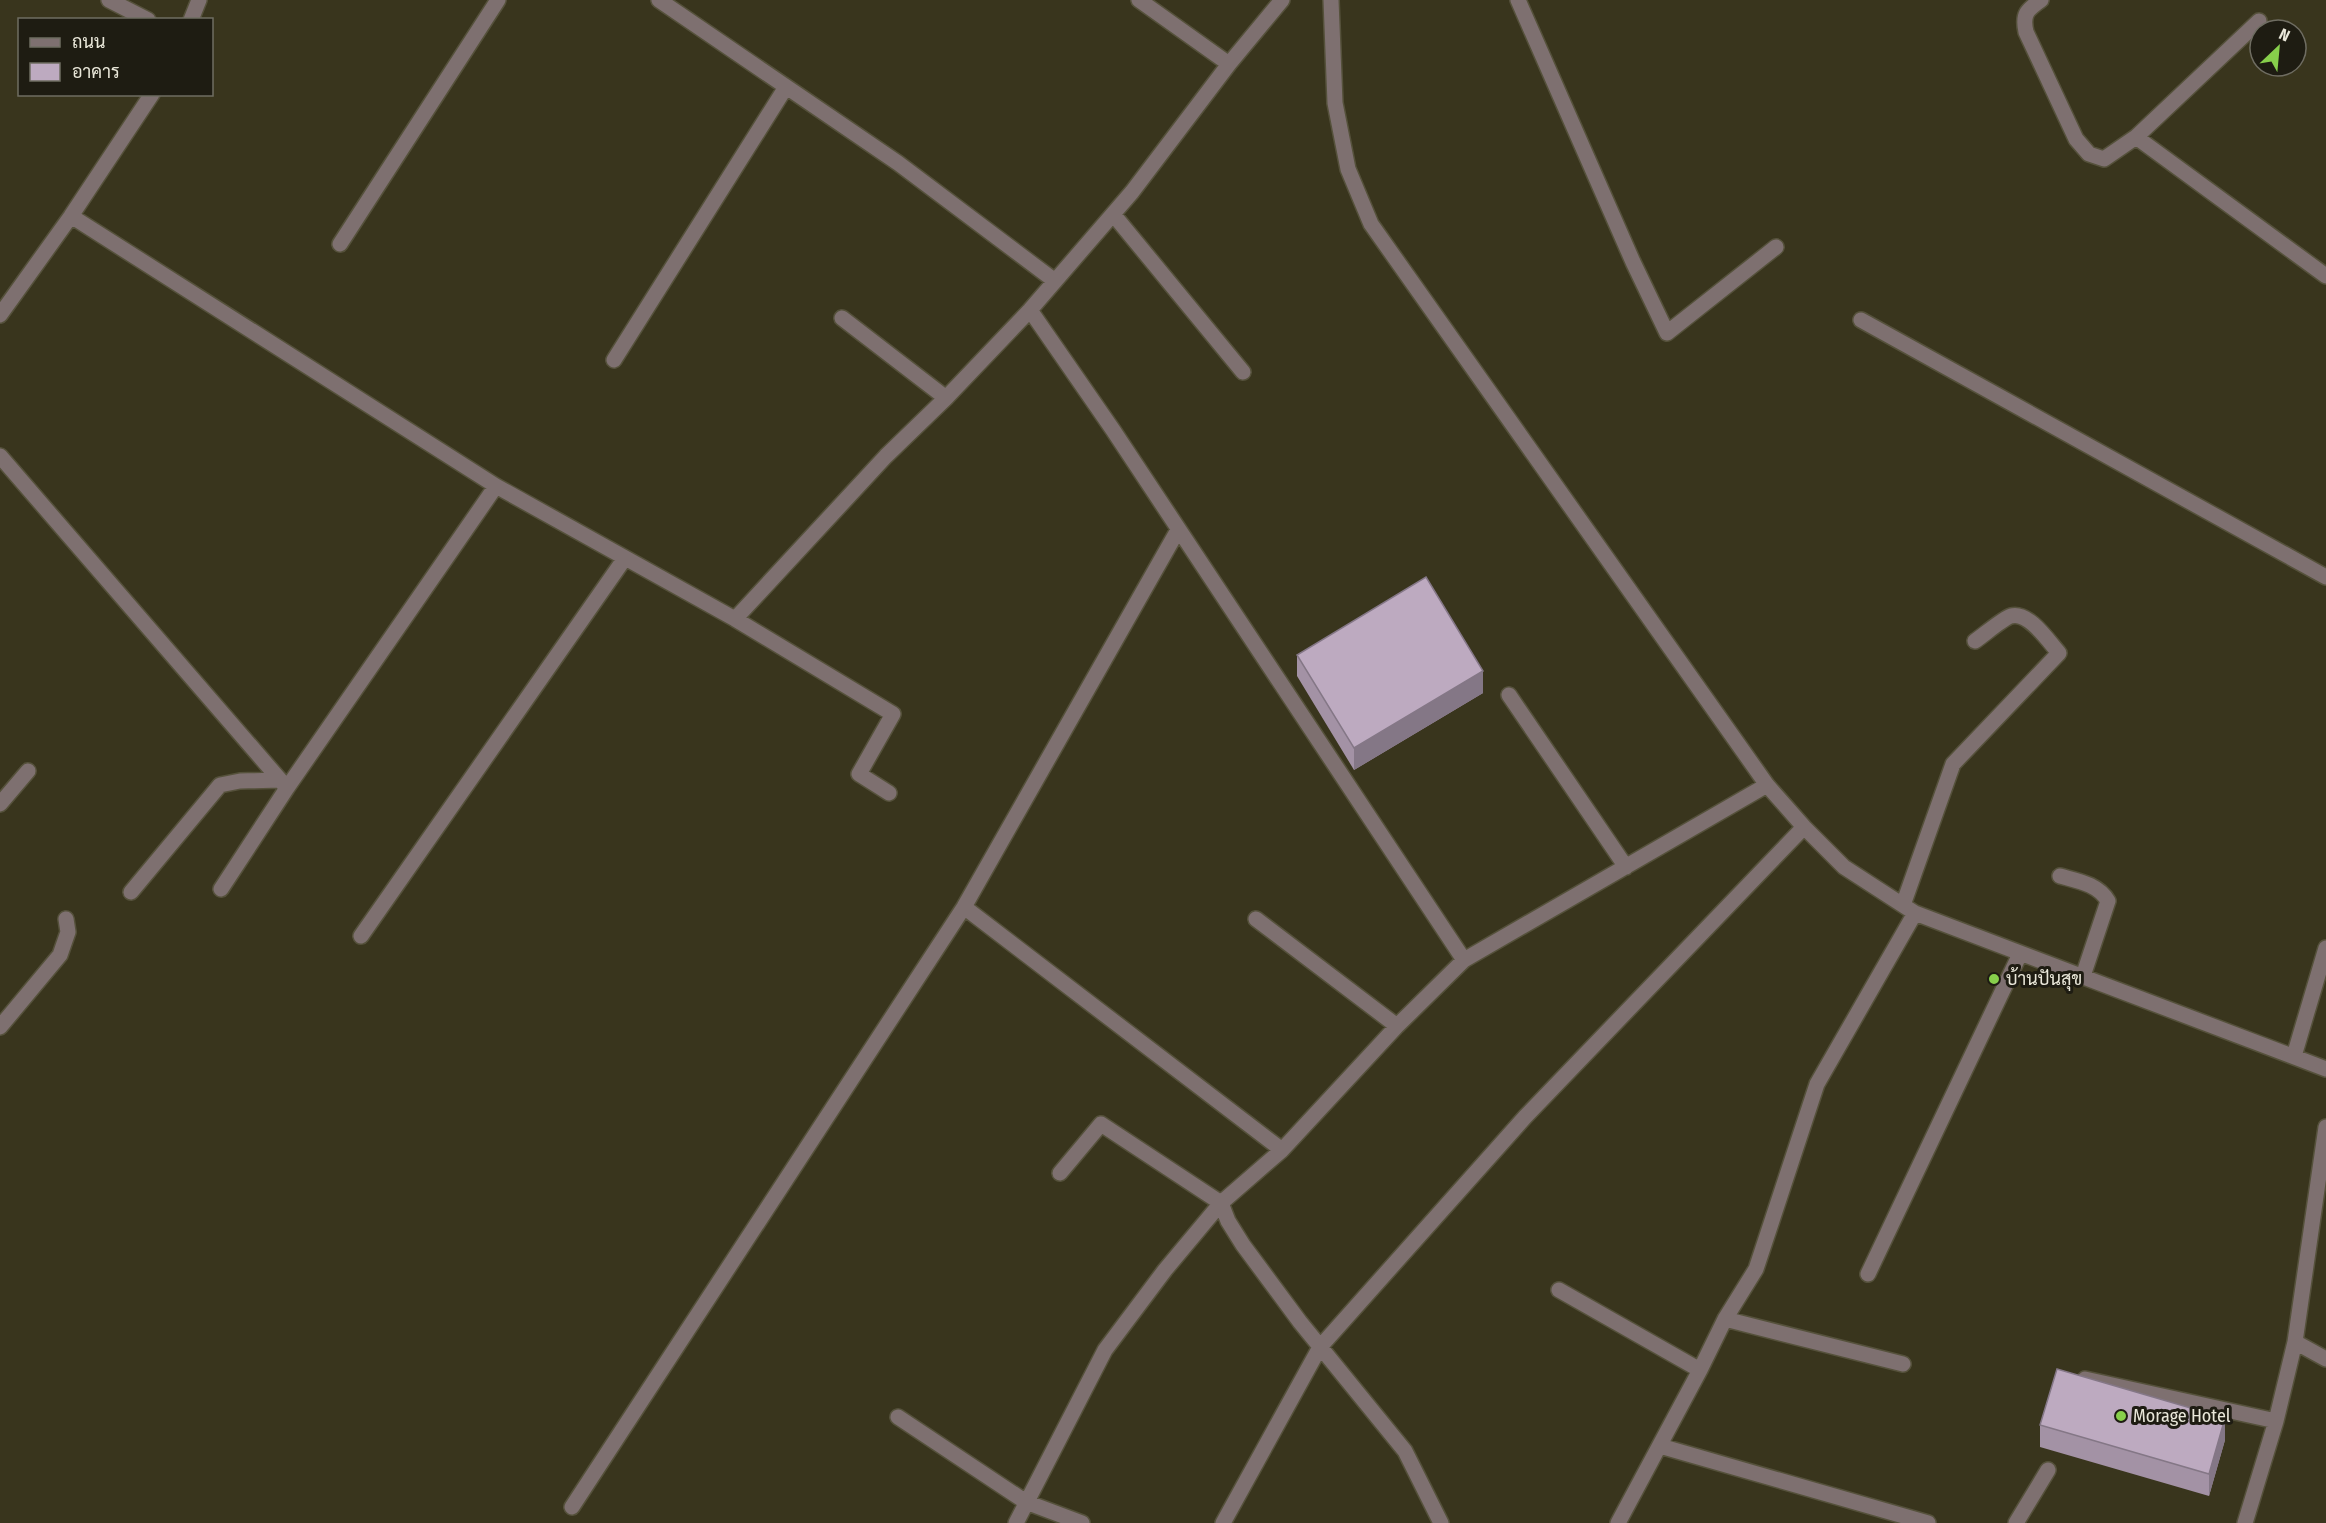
<svg xmlns="http://www.w3.org/2000/svg" width="2326" height="1523" viewBox="0 0 2326 1523" font-family="'Fira Sans Condensed',Sarabun,sans-serif">
<rect width="100%" height="100%" fill="#39351d"/>
<g fill="none" stroke-linecap="round" stroke-linejoin="round">
<g stroke="#55513b" stroke-width="18">
<path id="minor" d="M109,0L148,20
M659,0L898,163L1055,281
M1139,0L1229,64
M1331,0L1335,103L1348,169L1371,224L1767,785L1804,827L1844,867L1915,913L2326,1069
M1518,0L1633,262L1667,333L1776,247
M2041,0C2027,10 2022,14 2026,32L2076,139L2089,154L2104,159L2136,137L2259,21
M191,20L199,0
M152,94L71,216L496,486L735,619L886,456L946,398L1030,310L1132,192L1229,64L1282,0
M2136,137L2326,276
M1113,214L1243,372
M340,244L498,0
M1030,310L1113,430L1464,960
M0,315L71,216
M842,318L946,398
M1861,320L2326,577
M614,360L786,87
M0,456L287,788L221,889
M735,619L893,714L859,774L889,793
M1509,695L1626,867
M287,788L496,486
M0,804L28,771
M2060,876C2078,881 2098,884 2108,901L2083,976
M131,892L220,785L240,781L280,780
M1903,905L1953,764L2059,653C2049,642 2029,611 2011,616C2002,619 1984,635 1975,641
M964,907L1282,1150
M1256,919L1397,1026
M361,936L625,558
M0,1027L60,955L68,932L66,919
M2294,1056L2326,948
M2326,1127L2295,1342L2326,1359
M1868,1274L2020,954
M1559,1290L1700,1370
M1725,1319L1903,1364
M2085,1379L2276,1421
M898,1417L1026,1502L1082,1523
M1660,1446L1928,1523
M572,1507L964,907L1178,530
M1016,1523L1105,1350L1165,1270L1221,1203L1101,1124L1060,1173
M1223,1523L1320,1347L1525,1117L1804,827
M1441,1523L1405,1451L1300,1322L1243,1245L1228,1221L1221,1203L1282,1150L1397,1026L1464,960L1767,785
M1618,1523L1700,1370L1725,1319L1756,1269L1817,1084L1915,913
M2016,1523L2048,1470
M2245,1523L2276,1421L2295,1342"/>
</g>
<use href="#minor" stroke="#7e7070" stroke-width="15"/>
</g>
<path fill="#a392a5" d="M1297,655L1483,693L1354,770L1297,676Z
M2040,1425L2225,1440L2209,1496L2040,1447Z"/>
<path fill="#847786" d="M1483,671V693L1354,770V748Z
M2225,1418V1440L2209,1496V1474Z"/>
<path fill="#bdaac0" stroke="#847786" stroke-width="1.5" d="M1426,577L1483,671L1354,748L1297,655Z
M2057,1369L2225,1418L2209,1474L2040,1425Z"/>
<g fill="#87cf4b" stroke="#1e1c12" stroke-width="2">
<circle cx="1994" cy="979" r="6"/>
<circle cx="2121" cy="1416" r="6"/>
</g>
<g text-anchor="middle" stroke-width="6" stroke-linejoin="round" paint-order="stroke">
<g font-size="18" fill="#e9e7d9" stroke="#1e1c12" text-anchor="start">
<text x="2006" y="985">บ้านปันสุข</text>
<text x="2133" y="1422">Morage Hotel</text>
</g>
</g>
<rect x="18" y="18" width="195" height="78" fill="#1e1c12" stroke="#6f6d62" stroke-width="1.5"/>
<rect x="30" y="38" width="30" height="9" fill="#7e7070" stroke="#6f6d62" stroke-width="1.5"/>
<text x="72" y="48" font-size="18" fill="#e9e7d9">ถนน</text>
<rect x="30" y="63" width="30" height="18" fill="#bdaac0" stroke="#6f6d62" stroke-width="1.5"/>
<text x="72" y="78" font-size="18" fill="#e9e7d9">อาคาร</text>
<g transform="translate(2278 48) rotate(26)"><circle r="28" fill="#1e1c12" stroke="#6f6d62" stroke-width="1.5"/>
<path d="M0-4.5L10 22L0 15L-10 22Z" fill="#87cf4b"/>
<text y="-9" font-size="16" font-weight="bold" text-anchor="middle" fill="#e9e7d9">N</text>
</g>
</svg>
